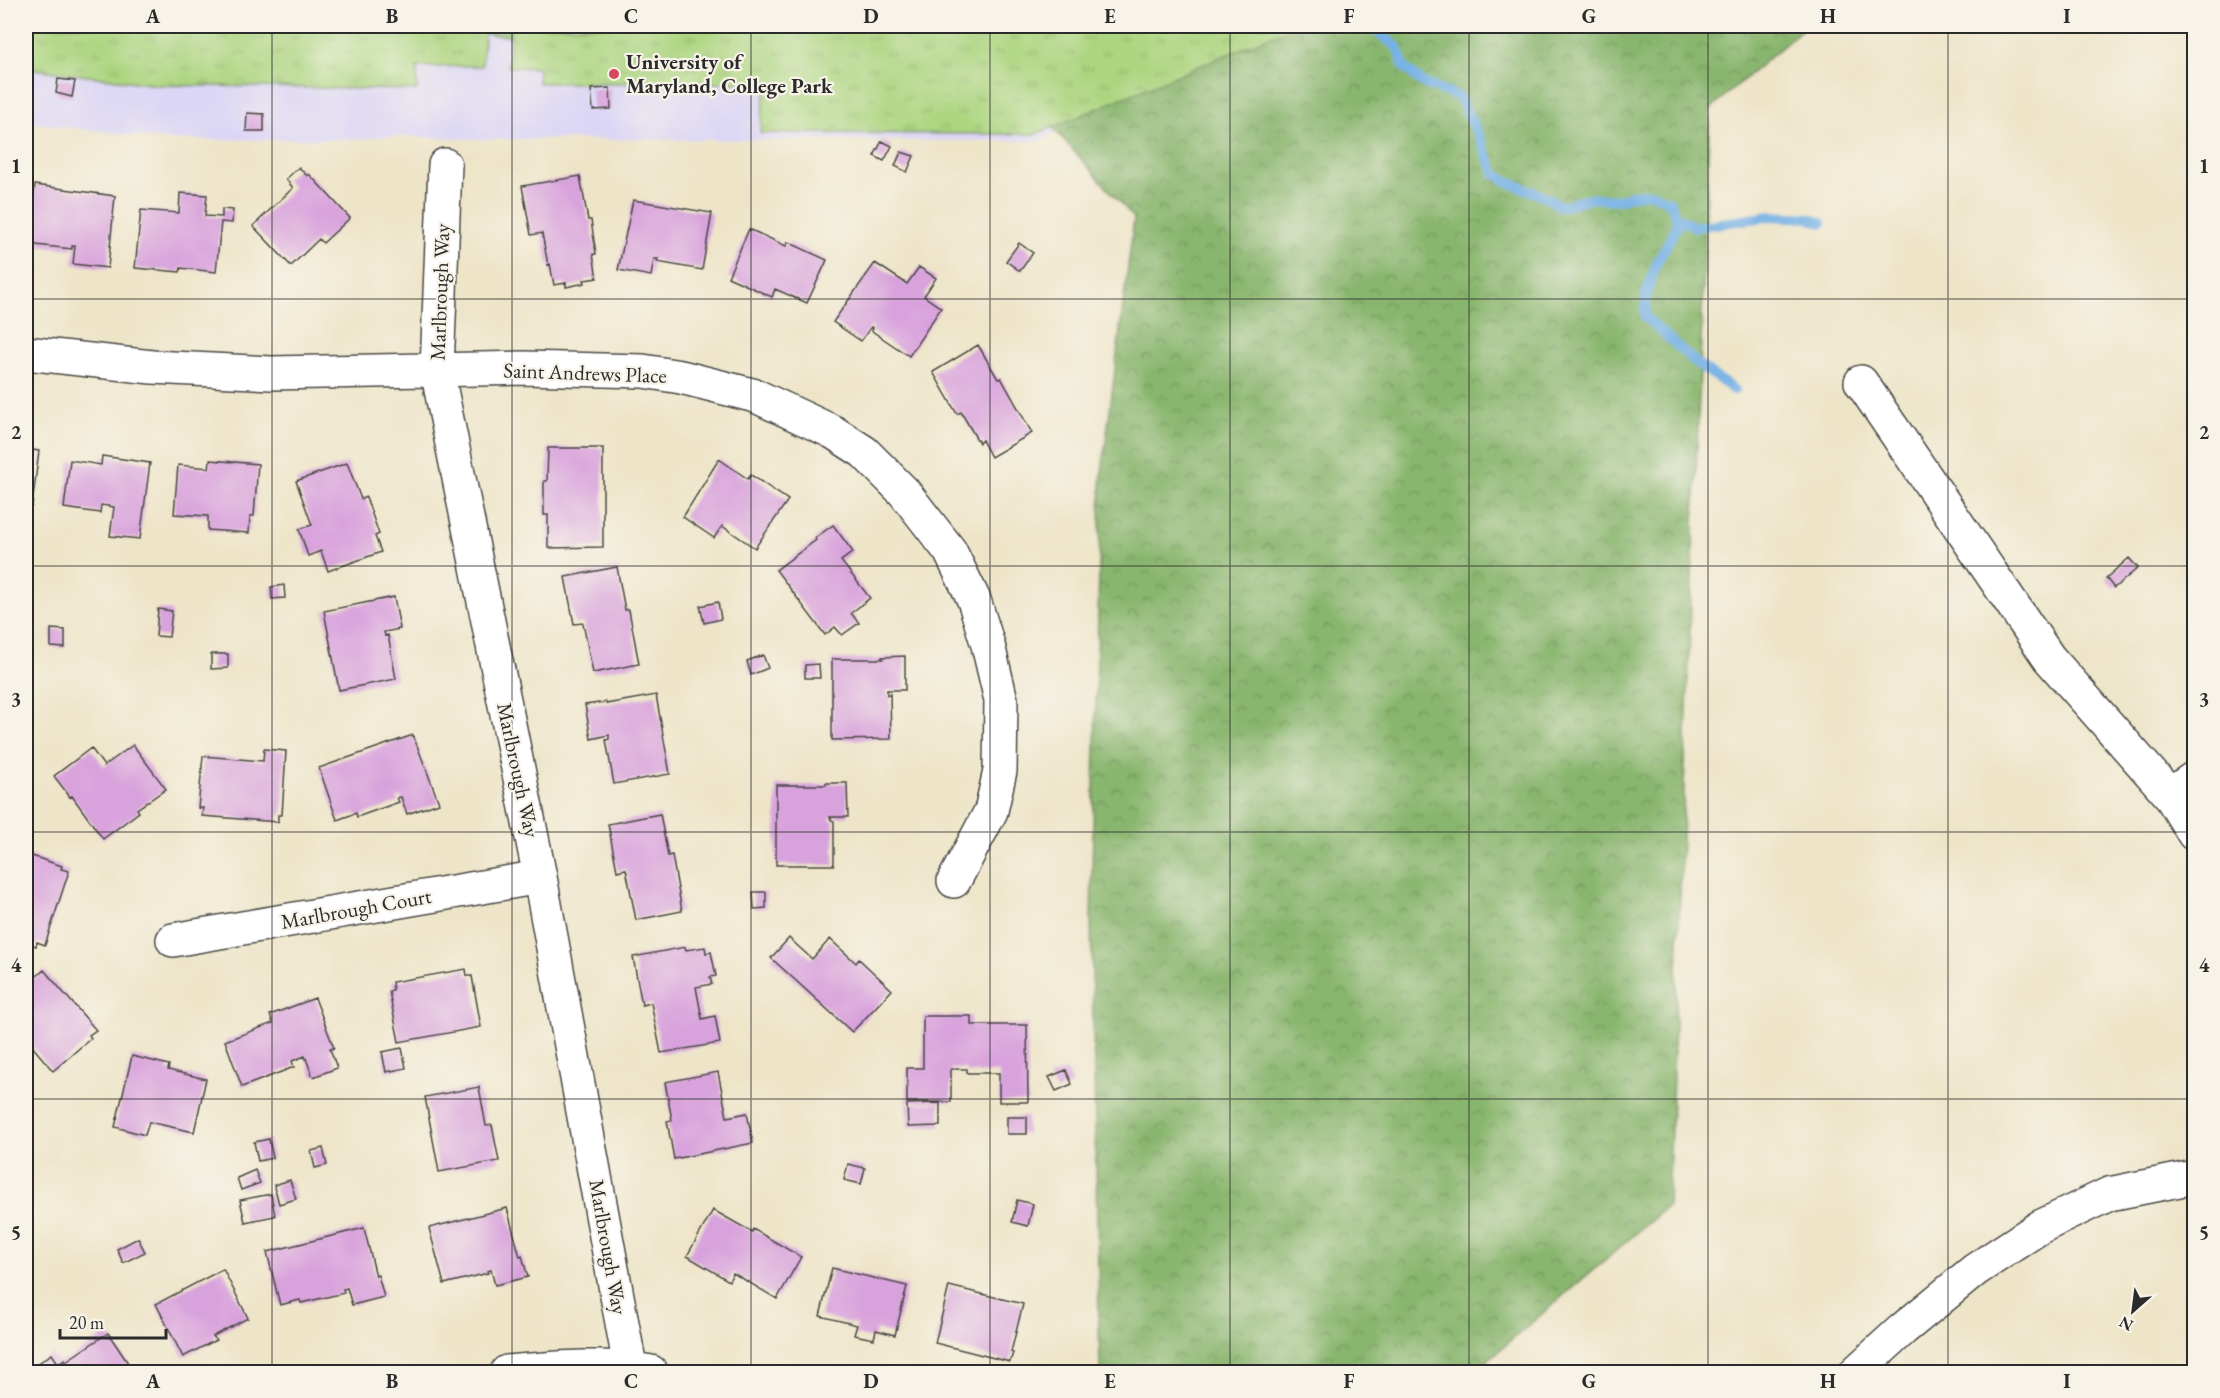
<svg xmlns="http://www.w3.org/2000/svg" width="2220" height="1398" viewBox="0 0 2220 1398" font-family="'EB Garamond',serif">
<defs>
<pattern id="forest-crowns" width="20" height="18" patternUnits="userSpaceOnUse" patternTransform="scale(1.5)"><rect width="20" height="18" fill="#89b66e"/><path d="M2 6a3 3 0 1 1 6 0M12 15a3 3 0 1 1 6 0" fill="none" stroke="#70945b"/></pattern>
<pattern id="park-tufts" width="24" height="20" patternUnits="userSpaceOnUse" patternTransform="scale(1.5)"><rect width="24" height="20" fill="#acd580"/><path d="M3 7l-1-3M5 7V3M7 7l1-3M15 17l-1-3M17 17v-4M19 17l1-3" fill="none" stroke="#94b76f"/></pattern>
</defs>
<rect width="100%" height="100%" fill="#f7f3e8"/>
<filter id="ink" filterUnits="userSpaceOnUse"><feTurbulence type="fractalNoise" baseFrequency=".0167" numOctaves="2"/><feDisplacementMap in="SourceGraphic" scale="12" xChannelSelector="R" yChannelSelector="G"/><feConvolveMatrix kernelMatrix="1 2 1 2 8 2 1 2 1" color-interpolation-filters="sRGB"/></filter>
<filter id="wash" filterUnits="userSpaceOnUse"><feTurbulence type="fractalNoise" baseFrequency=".008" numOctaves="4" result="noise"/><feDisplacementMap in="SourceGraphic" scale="24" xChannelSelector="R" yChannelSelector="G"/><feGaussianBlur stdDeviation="1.35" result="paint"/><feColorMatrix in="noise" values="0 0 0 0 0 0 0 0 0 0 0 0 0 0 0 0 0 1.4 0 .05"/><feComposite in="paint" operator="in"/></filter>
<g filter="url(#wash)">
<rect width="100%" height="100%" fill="#eee5c9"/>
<path fill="#dcd6f6" d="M26,26H1320L1038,141L484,139L385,136L364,139L169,140L26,122Z"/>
<path fill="url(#forest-crowns)" stroke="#5a704c" stroke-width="1.5" d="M349,26H1806L1710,109L1668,1206L1474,1372H1100L1091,918L1101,481L1134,218L1038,111L776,64L456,31Z"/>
<path fill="url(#park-tufts)" stroke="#6c8056" stroke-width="1.5" d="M26,26H485L482,66L417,67V90L158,85L26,68Z
M511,26H1296L1036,134L760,133L766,83H538L539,68L508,67Z"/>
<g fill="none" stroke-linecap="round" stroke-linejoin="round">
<path stroke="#73b0e5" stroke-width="10" d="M1363,26L1372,28L1397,47L1404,67L1423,83L1459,97L1478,134L1495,174L1508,182L1546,197L1561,207L1589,198L1619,200L1632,195L1651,193L1670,202L1676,217L1677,226L1656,264L1646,295L1645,317L1696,363L1734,390
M1676,217L1695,227L1771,216L1808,218L1822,223"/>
</g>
<g id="blocks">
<path fill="#d8a2dc" d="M58,79L75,81L72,97L56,93Z
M610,88L611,109L593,110L591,89Z
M247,113L264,114V131H246Z
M882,141L892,146L884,161L874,156Z
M901,152L914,156L907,172L895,166Z
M299,167L307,176L309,174L350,218L323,243L319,239L291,266L253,226L293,188L286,179Z
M580,176L588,220H591L596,254H593L597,278L584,280L585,283L566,287V283L554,285L550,264L548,265L542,233L531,235L522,186Z
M35,185L115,196L108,268L73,264L75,246H72V249L27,244Z
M180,193L207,195L205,216L222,217V209L233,210L232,223L221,222L216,272L181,268L180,272L135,268L141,210L179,213Z
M633,200L712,213L702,270L657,262L658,259H654L651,276L618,270Z
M749,229L786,246L788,242L827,260L807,303L775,289L772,297L728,277Z
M1019,243L1033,253L1020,271L1006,261Z
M875,263L907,284L919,267L936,278L924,296L941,308L909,356L872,331L873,328L871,327L861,341L833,322Z
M978,345L998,379L1001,378L1032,433L991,457L982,440L979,443L961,412L957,414L933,372Z
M548,448H603V547L548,548V515H544V481H547Z
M26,449L39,451L32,506L26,505Z
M102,456L150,463L140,539L110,536L114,507L101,505L100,513L64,508L70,460L101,465Z
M719,459L748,479L751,475L788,500L755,548L722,526L714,538L683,517Z
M210,460L258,464L254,516H250L249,533L208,530V516L174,514L178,465L209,468Z
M347,463L361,499L366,497L379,534L375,536L381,552L328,571L321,551L308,556L299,529L312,525L296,481Z
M833,525L853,552L841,561L870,598L851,613L859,623L842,635L835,627L825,635L776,570L816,540L815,538Z
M2129,558L2138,568L2114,588L2106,578Z
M617,567L625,610H629L639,664L593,673L583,623L574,624L565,577Z
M284,585L285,598L272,599L271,587Z
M394,597L400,629L384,632L385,636L388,635L396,679L339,690L324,611Z
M718,602L721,619L704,623L700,606Z
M158,609L172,611L169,637L156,636Z
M51,629L65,630V648L51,647Z
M211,654H228V668L211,669Z
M763,655L768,668L751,675L747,661Z
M905,656V690H887V695L890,694L891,739L832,740V659H883L882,657Z
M819,664L820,678H805V665Z
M656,695L670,774L614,784L606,740L609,739V735L591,739L585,705L606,702V704Z
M413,735L439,803L407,814L401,797L397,798L399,802L357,817L356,813L337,820L319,768Z
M133,745L166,789L137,809L139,812L103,839L72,796L70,797L54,776L91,748L104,766Z
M264,749L286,751L282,815H278V822L202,816L203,808H198L203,756L263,761Z
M826,783H847L848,817H830L831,820L834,821V865H776V785H826Z
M660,814L668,856L672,855L682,911L636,920L626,869L617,871L608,824Z
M26,854L62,866L61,869L69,871L45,945L37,942L36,946L26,943Z
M753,892H766V908L754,909Z
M789,938L812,959L830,939L856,963L859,959L892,990L852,1032L771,958Z
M685,947L686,950L705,947L706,953L711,952L716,976L710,977L712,984L696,987L702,1019L715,1016L720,1043L661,1053L651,1003L642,1005L633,957Z
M466,969L467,976H472L481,1027L399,1042L389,991L393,990L392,982Z
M44,970L96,1030L89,1035L91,1038L53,1071L26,1039V985Z
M315,998L334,1048L330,1049L337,1068L313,1077L305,1056L292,1061L294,1067L242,1087L225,1041L273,1023L270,1015Z
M923,1016H971V1025H1027L1028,1102H999V1073H967V1069H951V1102H907V1068H923Z
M402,1048L406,1068L386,1072L382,1052Z
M132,1056L169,1065L168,1070L206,1079L194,1132L149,1122L145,1135L115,1127Z
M1066,1070L1072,1084L1056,1091L1049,1077Z
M718,1072L727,1117L747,1113L753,1143L674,1159L667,1121L672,1120L665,1082Z
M479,1087L486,1126L492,1125L499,1161L439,1172L425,1097Z
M940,1103V1126L908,1127L907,1104Z
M1007,1117H1027V1134H1007Z
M269,1139L273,1158L258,1161L254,1142Z
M323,1148L327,1165L315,1168L311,1151Z
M848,1164L865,1168L861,1184L844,1180Z
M255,1170L260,1183L241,1190L237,1178Z
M290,1180L296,1199L279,1204L274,1185Z
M271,1194L275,1216L245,1222L240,1200Z
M1017,1200L1033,1204L1028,1226L1012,1222Z
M507,1208L520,1257L522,1256L528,1277L495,1285L491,1270L487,1271L488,1273L444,1284L429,1228Z
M713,1210L752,1232L753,1229L801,1257L777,1299L733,1273L729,1281L687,1256Z
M364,1228L376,1276L378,1275L384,1297L352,1305L347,1288L343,1289L344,1293L301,1303L300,1300L280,1305L267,1252Z
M138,1238L145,1252L123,1263L117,1249Z
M832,1268L907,1286L895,1335L876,1330L874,1339L854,1335L857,1325L820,1316Z
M223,1269L248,1318L213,1336L216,1340L183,1357L156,1304Z
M949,1286L1023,1304L1011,1352L1013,1353L1010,1362L935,1343Z
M108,1333L134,1372H43L37,1364L52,1354L58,1363L65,1359L66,1361Z"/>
</g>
</g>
<g filter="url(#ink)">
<use href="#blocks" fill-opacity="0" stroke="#484743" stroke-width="1.5"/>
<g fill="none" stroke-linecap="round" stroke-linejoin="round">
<g stroke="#484743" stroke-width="36">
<path id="minor" d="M445,165L437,370L540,877L631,1372
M26,353L152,367L271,373L524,368L643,371L681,377L756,396L833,432L864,452L904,492L950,551L974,600L988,645L1001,700L1000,771L991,811L954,881
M1861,382L2049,658L2170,795L2194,834
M2170,795L2194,778
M173,940L540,877
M507,1372C554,1368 605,1363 651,1372
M1856,1372L1903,1329L1975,1270L2040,1227L2109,1194L2194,1177"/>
</g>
<use href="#minor" stroke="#fff" stroke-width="33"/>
</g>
</g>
<path fill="none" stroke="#2b2b2b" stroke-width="1.5" stroke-opacity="0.55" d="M272,26V1372M512,26V1372M751,26V1372M990,26V1372M1230,26V1372M1469,26V1372M1708,26V1372M1948,26V1372M26,299H2194M26,566H2194M26,832H2194M26,1099H2194"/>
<circle fill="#d1495b" stroke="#f7f3e8" stroke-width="2" cx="614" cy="74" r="6"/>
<g text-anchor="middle" stroke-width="4.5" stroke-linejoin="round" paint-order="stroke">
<g font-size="21" font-weight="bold" fill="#2b2b2b" stroke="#f7f3e8" text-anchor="start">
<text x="626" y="69">University of<tspan x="626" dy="24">Maryland, College Park</tspan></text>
</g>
<g font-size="21" fill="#2b2b2b" stroke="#f7f3e8">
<text transform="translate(440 292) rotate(-88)" y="7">Marlbrough Way</text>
<text transform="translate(585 373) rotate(2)" y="7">Saint Andrews Place</text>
<text transform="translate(518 770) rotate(78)" y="7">Marlbrough Way</text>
<text transform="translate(356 909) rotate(-10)" y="7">Marlbrough Court</text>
<text transform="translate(608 1247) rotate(80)" y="7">Marlbrough Way</text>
</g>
</g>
<rect width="2220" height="1398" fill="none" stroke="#f7f3e8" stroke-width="66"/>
<g transform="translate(2133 1311) rotate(208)" stroke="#f7f3e8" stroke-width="4.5" paint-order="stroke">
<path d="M0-4.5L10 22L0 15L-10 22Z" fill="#2b2b2b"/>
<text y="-9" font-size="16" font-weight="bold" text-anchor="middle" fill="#2b2b2b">N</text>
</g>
<path d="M60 1329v9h106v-9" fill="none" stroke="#2b2b2b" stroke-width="3"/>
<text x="69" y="1329" font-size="18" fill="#2b2b2b" stroke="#f7f3e8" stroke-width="4.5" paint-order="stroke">20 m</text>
<rect x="33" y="33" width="2154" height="1332" fill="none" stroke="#2b2b2b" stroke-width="2"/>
<g font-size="20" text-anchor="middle" font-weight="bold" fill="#2b2b2b">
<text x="153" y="23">A</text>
<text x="392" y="23">B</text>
<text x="631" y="23">C</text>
<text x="871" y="23">D</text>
<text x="1110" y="23">E</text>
<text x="1349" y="23">F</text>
<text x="1589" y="23">G</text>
<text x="1828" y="23">H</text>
<text x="2067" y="23">I</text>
<text x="16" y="173">1</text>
<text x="2204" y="173">1</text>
<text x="16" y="439">2</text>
<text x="2204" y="439">2</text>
<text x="16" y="706">3</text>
<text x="2204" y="706">3</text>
<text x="16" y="972">4</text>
<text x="2204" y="972">4</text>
<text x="16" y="1239">5</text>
<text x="2204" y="1239">5</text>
<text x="153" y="1388">A</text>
<text x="392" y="1388">B</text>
<text x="631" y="1388">C</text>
<text x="871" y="1388">D</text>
<text x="1110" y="1388">E</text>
<text x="1349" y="1388">F</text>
<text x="1589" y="1388">G</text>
<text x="1828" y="1388">H</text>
<text x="2067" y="1388">I</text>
</g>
</svg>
